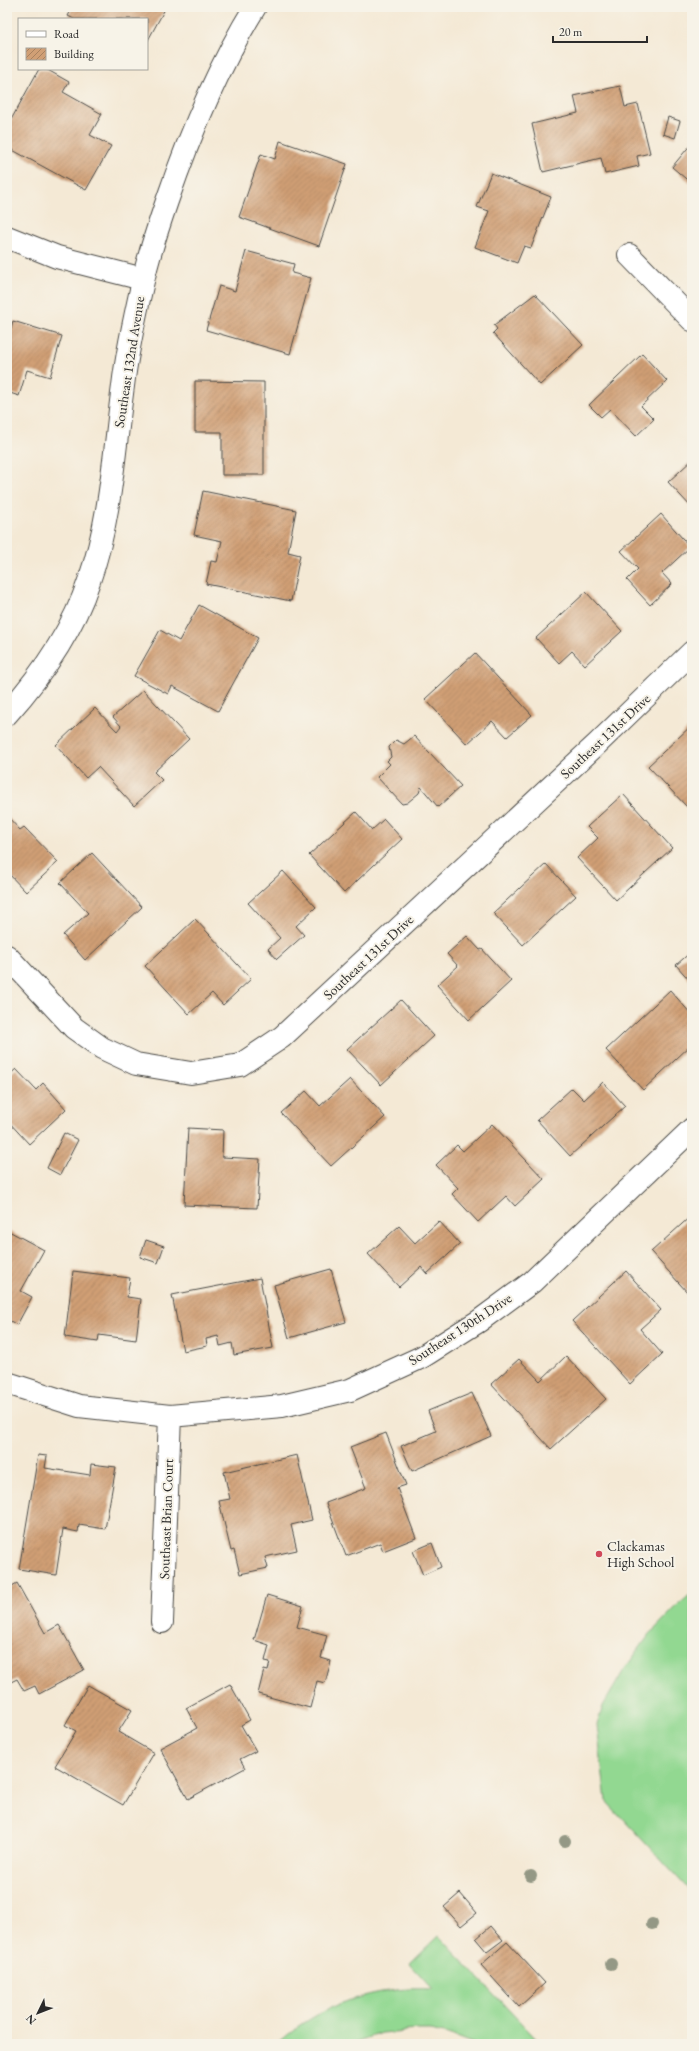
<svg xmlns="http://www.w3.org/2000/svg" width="699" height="2051" viewBox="0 0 699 2051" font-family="'EB Garamond',serif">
<defs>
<pattern id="building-hatch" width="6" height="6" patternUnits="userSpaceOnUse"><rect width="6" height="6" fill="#d09f75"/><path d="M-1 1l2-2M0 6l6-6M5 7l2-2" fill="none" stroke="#a98260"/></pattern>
</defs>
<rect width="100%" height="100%" fill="#f7f3e8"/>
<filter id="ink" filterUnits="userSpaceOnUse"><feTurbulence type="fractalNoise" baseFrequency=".025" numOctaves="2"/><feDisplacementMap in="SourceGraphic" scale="8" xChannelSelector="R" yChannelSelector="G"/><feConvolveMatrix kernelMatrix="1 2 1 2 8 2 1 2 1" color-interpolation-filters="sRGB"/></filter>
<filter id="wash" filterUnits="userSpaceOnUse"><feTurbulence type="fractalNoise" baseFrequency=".012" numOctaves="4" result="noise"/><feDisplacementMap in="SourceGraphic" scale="16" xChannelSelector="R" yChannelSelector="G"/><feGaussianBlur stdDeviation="0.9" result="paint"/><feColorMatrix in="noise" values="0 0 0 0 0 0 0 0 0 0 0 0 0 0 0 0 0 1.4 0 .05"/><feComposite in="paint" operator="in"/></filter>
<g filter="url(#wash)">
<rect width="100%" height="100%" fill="#f4e9d5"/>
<path fill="#92d891" stroke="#5e825e" d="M692,1593V1893L606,1801L597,1725L603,1706L624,1670L649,1635L677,1606Z
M439,1936L541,2044H474L448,2034L430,2030H417L382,2033L350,2044H277C321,2004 374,1986 433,1989L410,1964Z"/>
<g id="blocks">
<path fill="url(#building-hatch)" d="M73,7H166L147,42V19H74L68,16Z
M39,69H46L69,82L63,92L102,114L90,135L111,146L86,190L7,147V127Z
M620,86L625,107L638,104L650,153L637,156L639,166L605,174L601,158L543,172L532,124L578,113L574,96Z
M668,117L680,121L675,138L663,134Z
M280,141L347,164L319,246L239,217L261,154L275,159Z
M692,143V184L672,167Z
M491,173L551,197L531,248L524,246L517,263L475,247L489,211L477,207Z
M246,251L294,264L292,273L311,278L290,354L206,330L219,286L235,291Z
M535,294L583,345L540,385L493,333L497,329L494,325Z
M13,321L62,336L50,377L27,370L19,396L7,392V327L11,328Z
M642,354L667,381L641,406L654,419L636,436L610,409L601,417L589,405Z
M195,381L264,382V475H222V432H195Z
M692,460V508L668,482Z
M203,491L296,510L288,552L300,555L291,601L206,584L211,561L217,562L222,541L194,535Z
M661,514L690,547L662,573L672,584L650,605L627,580L638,569L621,551Z
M586,592L622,631L585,665L572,651L559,663L536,638Z
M199,605L258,638L218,711L172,686L168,694L134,676L160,630L179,641Z
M475,653L532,715L507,737L492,721L467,744L425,699Z
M143,690L189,739L154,772L162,780L134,806L98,767L86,778L56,745L95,708L117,731L121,726L113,717Z
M692,725V804L688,808L648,766Z
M414,736L461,786L438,807L421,787L419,793L407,803L402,804L377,777L390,764L387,761L391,757L389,747L396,740L404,744Z
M623,794L672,848L616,900L577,858L598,838L587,827Z
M356,812L372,830L384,819L402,839L344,893L309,855Z
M7,816L20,830L24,827L58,862L26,892L7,872Z
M92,853L142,907L85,960L63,935L88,913L60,883Z
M546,864L576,896L523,945L493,913Z
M283,871L316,907L296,926L304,935L277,959L268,949L280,938L248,903Z
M195,919L251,979L223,1005L212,993L189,1014L145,966Z
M467,936L480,950L482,949L511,981L469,1020L437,985L458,966L447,954Z
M692,951V983L676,965Z
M670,990L692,1015V1044L643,1090L606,1050Z
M401,1000L434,1036L381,1085L347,1049Z
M16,1069L36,1090L43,1083L66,1109L29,1144L7,1120V1077Z
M350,1079L385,1117L331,1166L281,1113L306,1091L320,1106Z
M603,1082L625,1106L570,1156L537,1120L572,1088L584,1100Z
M492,1124L544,1179L515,1206L506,1196L478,1222L452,1194L458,1188L436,1165L457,1145L463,1151Z
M188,1128L223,1130L222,1157L260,1159L257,1208L184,1205Z
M64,1133L78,1140L60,1175L47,1168Z
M692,1215V1289L688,1293L651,1252Z
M439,1221L460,1244L427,1274L421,1267L399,1287L368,1254L399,1226L415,1243Z
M7,1230L44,1250L21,1291L32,1297L17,1325L7,1319Z
M146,1240L164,1246L158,1263L140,1257Z
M331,1269L346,1322L289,1338L274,1285Z
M73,1271L130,1278L127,1297L141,1299L136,1340L99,1335L98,1342L65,1337Z
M626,1271L661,1310L640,1329L662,1354L630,1384L572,1321Z
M260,1278L273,1348L234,1355L232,1343L220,1346L218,1336L206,1339L207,1346L183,1351L172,1295Z
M566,1356L606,1399L551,1449L491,1384L519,1359L540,1381Z
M472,1393L491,1436L412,1471L401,1446L436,1431L428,1411Z
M386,1433L406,1485L397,1488L416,1538L383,1551L380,1543L346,1556L326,1503L366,1488L350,1447Z
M38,1455L47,1456L45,1468L90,1475L91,1464L116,1467L105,1529L79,1525L78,1532L63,1529L56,1575L19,1569Z
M297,1455L312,1520L291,1525L297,1550L265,1557L268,1568L240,1574L234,1550L231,1551L219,1501L230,1499L224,1472Z
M432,1543L441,1567L423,1575L413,1551Z
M17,1583L45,1633L59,1625L84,1670L39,1694L35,1686L24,1691L17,1679L7,1684V1589Z
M267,1595L303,1606L297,1627L327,1635L321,1658L331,1661L325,1683L317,1681L310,1708L258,1694L264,1670L268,1671L270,1662L265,1661L269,1645L254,1640Z
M230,1684L250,1720L241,1725L256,1751L240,1759L245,1768L188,1799L160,1748L197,1728L186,1708Z
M88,1685L132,1710L118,1732L154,1753L123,1805L55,1766L76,1731L65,1725Z
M460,1893L477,1913L461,1926L444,1907Z
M491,1926L503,1940L487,1952L476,1939Z
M507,1942L545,1983L519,2007L481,1965Z"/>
</g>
</g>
<g filter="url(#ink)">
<use href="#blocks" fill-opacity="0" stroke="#494844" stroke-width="1"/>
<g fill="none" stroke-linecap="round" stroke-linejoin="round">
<g stroke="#494844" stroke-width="24">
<path id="street" d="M7,237L57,257L143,279
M629,255L692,320
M7,956L74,1028L102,1048L136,1064L191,1073L240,1065L282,1037L597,744L692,652
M7,1383L79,1406L170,1416L282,1406L350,1390L422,1357L479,1321L532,1282L692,1129
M162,1622L170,1416"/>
</g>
<g stroke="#494844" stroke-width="24">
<path id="secondary" d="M7,714C41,676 73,630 89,581C111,519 114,452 123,386C127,351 135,316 143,281C149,254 158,227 167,201C190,134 218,67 255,7"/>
</g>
<use href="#street" stroke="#fff" stroke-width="22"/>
<use href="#secondary" stroke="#fff" stroke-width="22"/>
</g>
<g fill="#949885">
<circle cx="565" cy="1841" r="6"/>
<circle cx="531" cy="1876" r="6"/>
<circle cx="652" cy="1924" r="6"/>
<circle cx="611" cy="1964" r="6"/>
</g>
</g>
<circle fill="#d1495b" stroke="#f7f3e8" stroke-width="1.5" cx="599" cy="1554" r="4"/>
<g text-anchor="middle" stroke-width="4" stroke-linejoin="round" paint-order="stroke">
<g font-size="14" fill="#2b2b2b" stroke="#f7f3e8">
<text transform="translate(129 362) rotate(-81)" y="5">Southeast 132nd Avenue</text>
<text transform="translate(605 736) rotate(-43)" y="5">Southeast 131st Drive</text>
<text transform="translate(368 957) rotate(-43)" y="5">Southeast 131st Drive</text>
<text transform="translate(460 1329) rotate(-33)" y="5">Southeast 130th Drive</text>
<text transform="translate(166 1519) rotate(-88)" y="5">Southeast Brian Court</text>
</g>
<g font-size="14" fill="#2b2b2b" stroke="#f7f3e8" text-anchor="start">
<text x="607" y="1551">Clackamas<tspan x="607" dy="16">High School</tspan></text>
</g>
</g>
<rect width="699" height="2051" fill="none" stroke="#f7f3e8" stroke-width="24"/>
<rect x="18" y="18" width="130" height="52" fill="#f7f3e8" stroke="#a5a39c"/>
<rect x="26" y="31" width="20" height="6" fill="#ffffff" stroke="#a5a39c"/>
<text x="54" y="38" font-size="12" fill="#2b2b2b">Road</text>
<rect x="26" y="48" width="20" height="12" fill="url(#building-hatch)" stroke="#a5a39c"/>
<text x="54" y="58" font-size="12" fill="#2b2b2b">Building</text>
<g transform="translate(38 2013) rotate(227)" stroke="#f7f3e8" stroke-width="3" paint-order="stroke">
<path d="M0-3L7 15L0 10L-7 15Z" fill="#2b2b2b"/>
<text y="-6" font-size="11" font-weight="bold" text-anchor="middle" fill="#2b2b2b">N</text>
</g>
<path d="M553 36v6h94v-6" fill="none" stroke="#2b2b2b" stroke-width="2"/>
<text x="559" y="36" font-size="12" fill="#2b2b2b" stroke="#f7f3e8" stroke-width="3" paint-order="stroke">20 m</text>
</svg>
